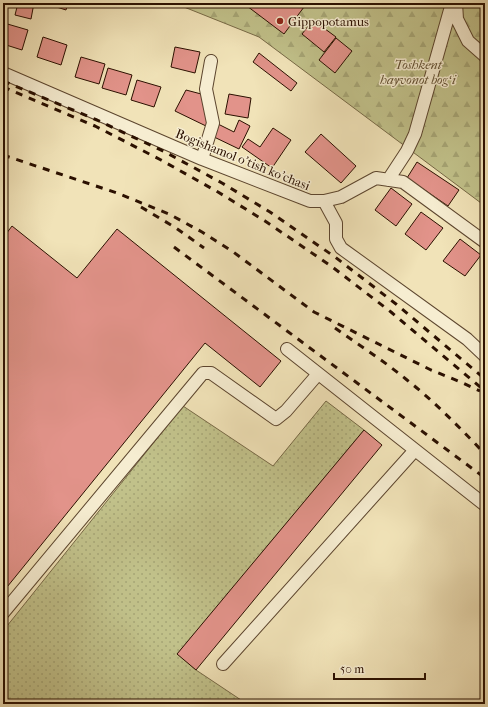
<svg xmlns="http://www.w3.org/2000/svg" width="488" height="707" viewBox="0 0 488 707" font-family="'IM FELL French Canon',serif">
<defs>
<pattern id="grass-dots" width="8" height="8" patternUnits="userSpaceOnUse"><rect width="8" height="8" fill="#c1c18a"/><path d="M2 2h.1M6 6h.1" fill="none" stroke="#a6a575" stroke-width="1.8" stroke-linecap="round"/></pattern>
<pattern id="forest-firs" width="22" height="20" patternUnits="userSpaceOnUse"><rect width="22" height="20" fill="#c1c18a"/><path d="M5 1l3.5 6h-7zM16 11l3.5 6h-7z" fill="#a6a575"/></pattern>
</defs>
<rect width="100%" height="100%" fill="#f1e3b8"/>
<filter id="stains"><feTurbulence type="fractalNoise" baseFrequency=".005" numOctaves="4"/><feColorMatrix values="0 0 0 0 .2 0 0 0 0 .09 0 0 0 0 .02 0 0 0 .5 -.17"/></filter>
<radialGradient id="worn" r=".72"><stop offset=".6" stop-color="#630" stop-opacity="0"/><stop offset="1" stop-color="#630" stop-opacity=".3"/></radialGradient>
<path fill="url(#grass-dots)" stroke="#766845" d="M326,401L364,430L178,654L196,670L247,704H3V631L183,406L273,466Z"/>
<path fill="url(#forest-firs)" stroke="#766845" d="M174,3H485V206L259,37Z"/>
<path fill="#e2938a" stroke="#2b1000" d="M18,3H34L31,19L15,15Z
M44,3H68L66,10Z
M243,3H299L304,7L284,34Z
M313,20L336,37L324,52L302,34Z
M4,23L28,30L22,50L3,44V27Z
M43,37L67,45L61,65L37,57Z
M336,38L352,51L335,73L319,60Z
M175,47L200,52L195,73L171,67Z
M259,53L297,83L291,91L253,62Z
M81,57L105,64L99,84L75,77Z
M108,68L132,75L126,95L102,88Z
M137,80L161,87L154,107L131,100Z
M186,90L205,95L209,114L206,126L175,111Z
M229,94L251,98L248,118L225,114Z
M239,120L250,126L239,149L212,136L218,124L234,132Z
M273,128L291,140L272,168L242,147L248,139L260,147Z
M321,134L356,166L341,183L305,152Z
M417,162L459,190L448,206L407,178Z
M391,188L412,204L396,226L375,210Z
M421,212L443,228L426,250L405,234Z
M12,226L77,278L117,229L281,361L260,387L205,343L3,592V238Z
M460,239L481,255L465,276L443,261Z
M364,430L382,445L196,670L177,654Z"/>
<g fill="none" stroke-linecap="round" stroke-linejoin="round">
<g stroke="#5c452e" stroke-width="14">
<path id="minor" d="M456,3L457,19L468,41L485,56
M3,73L202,159L310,201H324L341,197L376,178L403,182L485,242
M202,159L213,123L206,89L211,61
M388,180L407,151L415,134L452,3
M324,201L336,223V239L341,248L467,339L485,356
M287,349L485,505
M3,613L203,373H211L276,419L286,411L318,374
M223,664L415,450"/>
</g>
<use href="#minor" stroke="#f6edd1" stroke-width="12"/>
<path stroke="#2b1000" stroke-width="3" stroke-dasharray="7 7" stroke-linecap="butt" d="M3,81L97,120L165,152L222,183L270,212L335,257L396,304L485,379
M3,87L95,126L161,160L218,192L265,221L331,266L391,312L485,391
M3,155L117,193L169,214L202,232L232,251L314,312L431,370L463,383L480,391
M141,207L176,228L204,248
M174,247L485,478
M335,328C359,345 384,361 407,380C435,402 460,428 485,454"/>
</g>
<circle fill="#8f2418" stroke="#f6edd1" stroke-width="1.5" cx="280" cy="21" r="4"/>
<g text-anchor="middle" stroke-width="3" stroke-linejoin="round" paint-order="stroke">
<g font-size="13" fill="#2b1000" stroke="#f6edd1" text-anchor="start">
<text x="288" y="26">Gippopotamus</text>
</g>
<g font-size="13" font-style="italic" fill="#604e30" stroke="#f6edd1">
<text x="418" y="69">Toshkent<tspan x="418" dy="15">hayvonot bogʻi</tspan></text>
</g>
<g font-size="13" fill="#2b1000" stroke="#f6edd1">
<text transform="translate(243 159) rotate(22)" y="5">Bogishamol o'tish ko'chasi</text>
</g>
</g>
<rect width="488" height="707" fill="none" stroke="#f1e3b8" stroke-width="16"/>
<rect x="4" y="4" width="480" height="699" fill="none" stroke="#2b1000" stroke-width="2"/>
<rect x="8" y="8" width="472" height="691" fill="none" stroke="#2b1000"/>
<path d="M334 673v6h91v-6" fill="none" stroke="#2b1000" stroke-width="2"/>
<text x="340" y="673" font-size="12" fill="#2b1000" stroke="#f6edd1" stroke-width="3" paint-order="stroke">50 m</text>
<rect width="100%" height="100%" filter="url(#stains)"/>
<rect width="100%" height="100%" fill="url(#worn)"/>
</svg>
